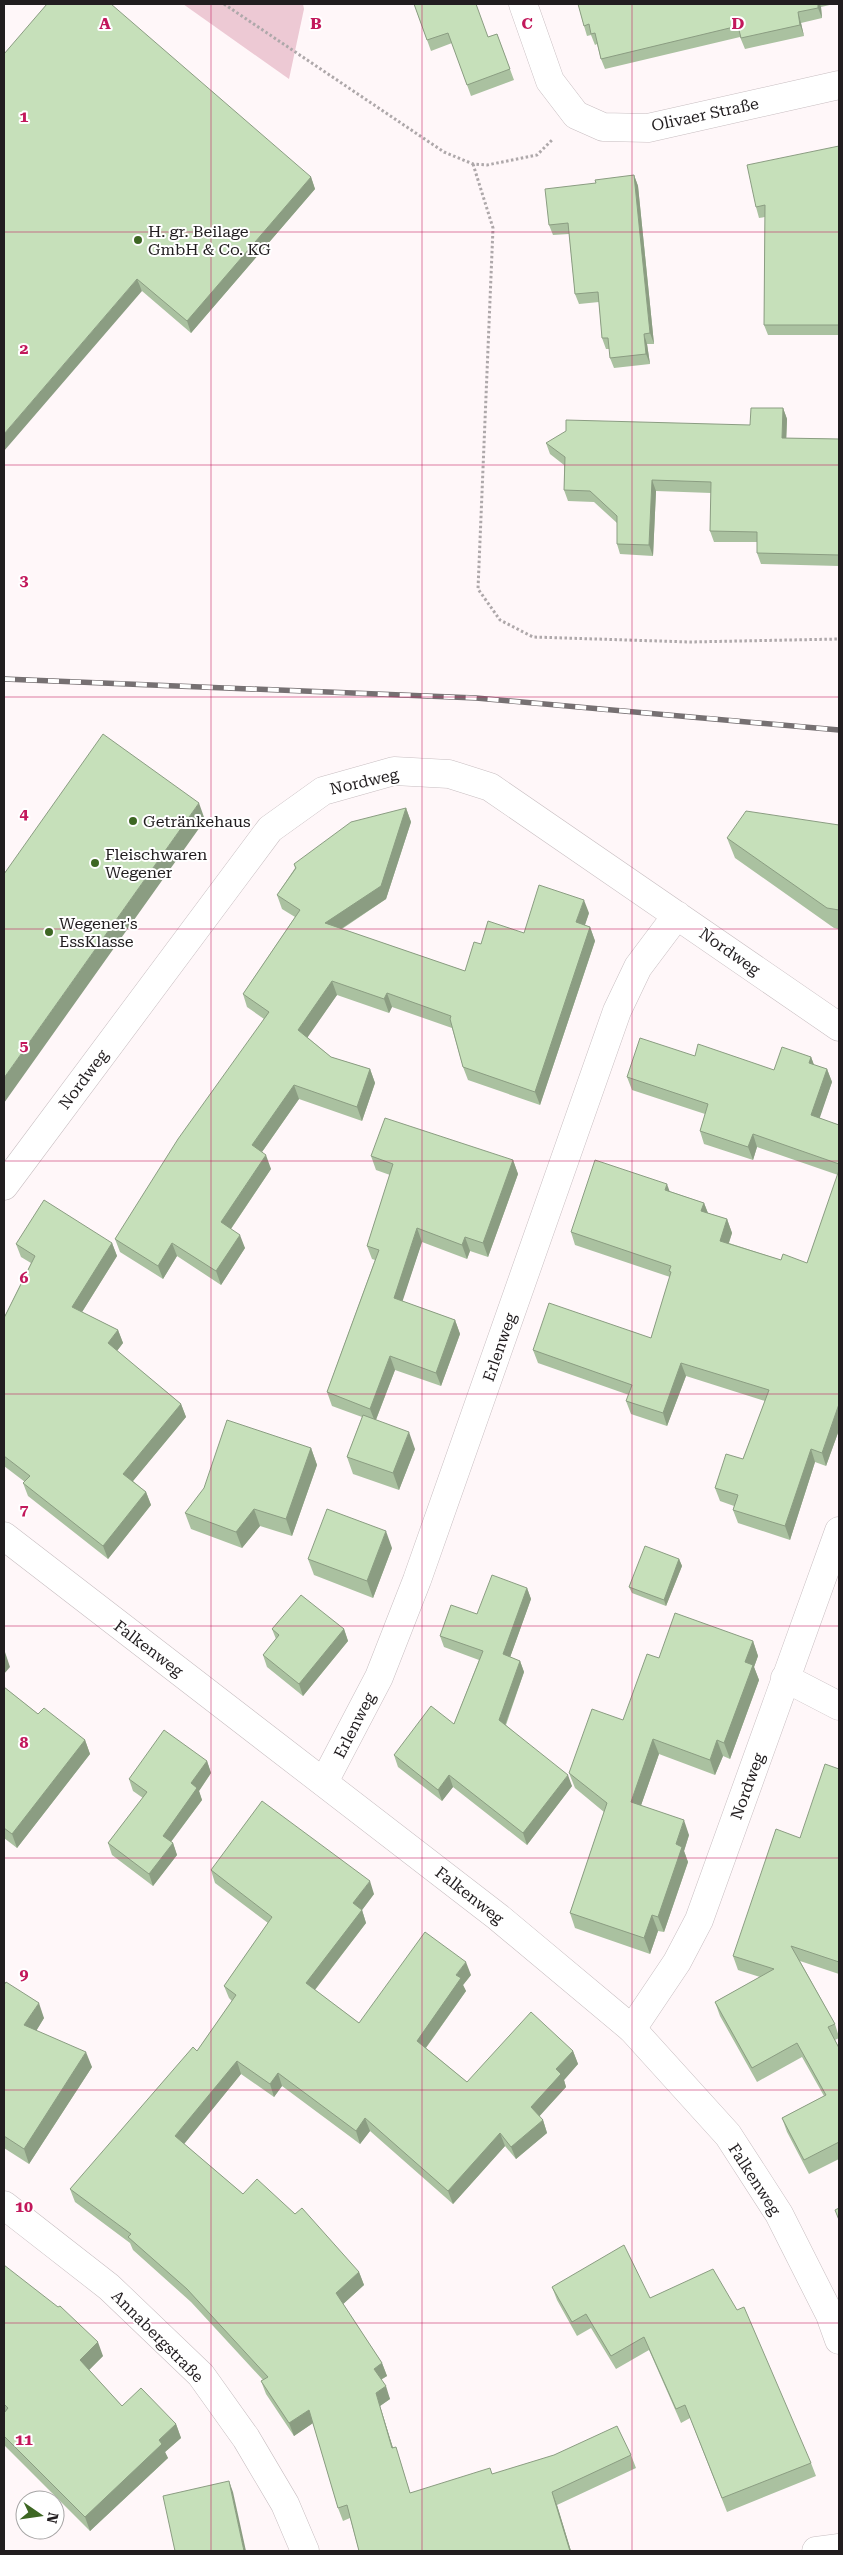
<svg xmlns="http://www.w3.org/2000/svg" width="843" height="2555" viewBox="0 0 843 2555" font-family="'Roboto Serif',serif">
<rect width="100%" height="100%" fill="#fff7f9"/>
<path fill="#edc9d4" d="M183,4H303L304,9L289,79Z"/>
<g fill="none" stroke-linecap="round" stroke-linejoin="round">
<g stroke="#c8bec1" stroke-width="29">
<path id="minor" d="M523,4L550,81L576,115L603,127L648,128L839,85
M4,1186L270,829L323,791L394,771L449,774L490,787L839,1027
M785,1678L839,1706
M324,1782L379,1677L417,1580L617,1011L638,967L677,915
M632,2029L677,1962L699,1920L839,1531
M4,2205L109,2287L201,2375L246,2438L285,2504L305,2551
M816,2551L839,2548"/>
</g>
<g stroke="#c8bec1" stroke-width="29">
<path id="secondary" d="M4,1536L498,1917L632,2029L728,2135L779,2214L830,2315L839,2340"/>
</g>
<path stroke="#aea8aa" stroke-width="3" stroke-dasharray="2.5 2.5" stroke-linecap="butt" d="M224,4L444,152L473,164L487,165L537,155L553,139
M473,164L493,228L478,589L500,620L533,637L690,642L839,639"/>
<use href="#minor" stroke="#fff" stroke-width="28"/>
<use href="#secondary" stroke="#fff" stroke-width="28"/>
<g stroke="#767072" stroke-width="5.5">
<path id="rail" d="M4,679L476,698L839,730"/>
</g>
<use href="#rail" stroke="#fff" stroke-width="4" stroke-dasharray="11" stroke-linecap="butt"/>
</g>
<path fill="#aac1a0" d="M414,4L488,37L497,34L514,80L471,96L452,43L431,51Z
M578,4H834L821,7L822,18L801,23L804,36L745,49L740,37L605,69L601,59L597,44L595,45L591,35L587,36L584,26Z
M4,54L311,177L315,189L191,333L142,291Z
M839,146V335H768L764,325L765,217L759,218L756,207Z
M634,175L638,186L654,344H647L650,364L614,368L610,358V349H606L602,338L599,302L579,304L575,294L569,234L553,235L549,225L596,183Z
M783,408L787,419L786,438L839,439V566L761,564L757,553V542H714L710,531L711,493L656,491L653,556L620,554L617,544V523L594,502L568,501L564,490V465L550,454L546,443L750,425Z
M406,808L411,822L386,899L342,929L465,971L481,944L524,933L589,913L585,925L590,927L595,941L540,1105L468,1080L463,1067L452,1028L392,1007L389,1013L337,995L307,1037L331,1057L370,1069L375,1083L362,1121L299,1099L262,1152L271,1169L231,1229L245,1248L221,1285L177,1256L163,1279L120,1252L115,1239L264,1019L247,1007L243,994L295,917L282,909L277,895L295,868L294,864Z
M839,825V929L834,928L735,858L727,838Z
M695,1056L774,1070L811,1057L814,1065L827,1069L832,1082L819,1118L839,1125V1430L826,1466L815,1462L790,1540L738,1523L733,1510L734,1506L720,1501L715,1488L743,1459L765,1401L686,1376L667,1426L631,1414L626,1401L629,1395L538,1363L533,1350L651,1338L670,1277L575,1245L571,1232L669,1191L704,1203L708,1213L727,1219L732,1233L729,1243L781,1260L807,1263L838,1175L757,1147L753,1160L704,1144L700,1131L705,1114L632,1090L627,1077Z
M371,1156L513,1160L518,1174L488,1257L470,1251L467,1259L422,1242L402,1301L455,1320L460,1334L441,1386L395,1370L376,1420L415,1449L399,1490L353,1474L347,1457L362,1417L332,1406L327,1392L375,1260L372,1259L367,1246L390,1175L376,1170Z
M112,1243L117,1256L82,1312L118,1330L123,1343L117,1351L181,1404L186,1417L133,1481L146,1492L151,1505L108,1559L28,1496L23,1483L25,1482L4,1466V1318L31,1263L21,1257L16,1244Z
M311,1448L317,1465L292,1536L260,1526L242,1548L191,1529L185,1513Z
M392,1548L373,1598L314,1575L308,1559Z
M679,1559L682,1566L666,1606L632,1593L629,1587Z
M527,1588L531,1599L510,1657L520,1661L524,1672L506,1725L572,1786L527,1845L453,1787L442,1801L398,1767L394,1755L454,1724L479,1660L444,1647L440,1636Z
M272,1629H344L348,1641L303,1696L267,1667L263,1655L276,1639Z
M753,1641L758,1656L754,1667L759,1680L730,1759L723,1756L715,1775L659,1754L641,1805L689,1835L684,1851L688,1862L664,1932L658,1931L650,1954L575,1928L570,1913L604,1812L575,1788L569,1773L623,1720L659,1658Z
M4,1687L38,1714L85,1740L90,1754L17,1848L4,1838Z
M207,1761L211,1773L199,1791L202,1800L171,1842L173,1843L177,1855L153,1886L112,1855L108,1843L143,1798L133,1791L129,1779Z
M839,1769V1974L800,1961L835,2024L839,2037V2038L835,2040L839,2048V2159L809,2174L787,2132L782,2118L824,2096L802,2057L757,2082L720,2016L715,2002L760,1977L738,1970L733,1956Z
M211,1870L374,1894L362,1910L366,1923L315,1990L359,2023L471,1975L463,1985L466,1991L426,2048L467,2082L573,2051L578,2064L564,2080L566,2087L539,2116L543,2120L547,2133L516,2159L505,2146L453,2204L370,2131L360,2144L282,2086L274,2097L241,2074L184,2144L243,2194L359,2272L364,2285L343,2304L382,2363L387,2376L381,2380L390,2399L380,2406L393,2448L400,2460L410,2493L492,2474L631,2455L636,2468L557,2505L571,2551H359L350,2518L343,2521L338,2508L313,2423L294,2436L266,2394L261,2381L263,2380L191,2302L133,2250L130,2243L75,2202L70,2189L197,2051L232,2001L229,1998L224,1986L268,1923L215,1883Z
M4,1985L44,2018L36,2031L92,2067L29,2164L4,2148Z
M4,2265L103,2356L89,2370L122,2406L176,2424L181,2438L165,2452L168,2458L90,2531L4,2445Z
M552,2287L650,2298L811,2463L816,2476L727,2512L690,2418L681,2423L649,2350L616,2369L591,2328L577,2336L557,2300Z"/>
<path fill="#8b9d82" d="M818,4H820L821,7L822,18L818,8Z
M798,12L801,23L804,36L800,25Z
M634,175L638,186L654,344L650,333Z
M311,177L315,189L191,333L187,321Z
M137,279L142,291L4,451V434Z
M644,334L647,344L650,364L646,354Z
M783,408L787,419L786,448L782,438Z
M652,480L656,491L653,556L649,545Z
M199,803L205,820L4,1103V1078Z
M406,808L411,822L386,899L330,936L325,923Z
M584,900L589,913L581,936L576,922Z
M590,927L595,941L540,1105L535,1092Z
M332,981L337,995L303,1044L298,1030Z
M387,993L392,1007L389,1013L384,999Z
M811,1057L816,1070L809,1063Z
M370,1069L375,1083L362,1121L357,1107Z
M827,1069L832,1082L816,1129L811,1115Z
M294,1085L299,1099L257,1159L252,1145Z
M753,1134L757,1147L753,1160L748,1147Z
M266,1155L271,1169L226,1236L221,1222Z
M513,1160L518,1174L488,1257L483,1243Z
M667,1184L672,1198L665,1190Z
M704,1203L709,1216L701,1211Z
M727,1219L732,1233L725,1254L720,1241Z
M417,1228L422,1242L399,1312L394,1298Z
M240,1235L245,1248L221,1285L216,1271Z
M465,1237L470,1251L467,1259L462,1245Z
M112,1243L117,1256L77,1320L72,1307Z
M172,1243L177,1256L163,1279L158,1266Z
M455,1320L460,1334L441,1386L436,1373Z
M118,1330L123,1343L113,1356L108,1343Z
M390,1356L395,1370L375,1422L370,1409Z
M681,1363L686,1376L667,1426L663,1413Z
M181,1404L186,1417L128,1487L123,1474Z
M839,1404V1430L826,1466L822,1453Z
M409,1432L415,1449L399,1490L393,1473Z
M311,1448L317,1465L292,1536L286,1519Z
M811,1449L815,1462L790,1540L785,1526Z
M146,1492L151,1505L108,1559L103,1546Z
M254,1509L260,1526L242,1548L236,1532Z
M386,1531L392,1548L373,1598L367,1581Z
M679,1559L682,1566L666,1606L664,1600Z
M527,1588L531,1599L507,1666L503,1654Z
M344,1629L348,1641L303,1696L299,1684Z
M753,1641L758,1656L754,1667L759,1680L730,1759L724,1743L745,1662Z
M5,1652L10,1667L4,1674V1654Z
M520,1661L524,1672L503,1731L499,1720Z
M653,1739L659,1754L637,1817L631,1802Z
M85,1740L90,1754L17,1848L12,1834Z
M717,1740L723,1756L715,1775L710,1760Z
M207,1761L211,1773L199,1791L202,1800L167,1847L163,1836L191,1783Z
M449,1775L453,1787L442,1801L438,1790Z
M568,1775L572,1786L527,1845L523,1833Z
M684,1820L689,1835L684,1851L688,1862L664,1932L658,1917L676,1844Z
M173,1843L177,1855L153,1886L149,1874Z
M370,1881L374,1894L362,1910L366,1923L310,1996L306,1983L353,1903Z
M652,1915L658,1931L650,1954L644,1938Z
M466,1962L471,1975L463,1985L466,1991L422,2053L417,2041L456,1975Z
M39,2003L44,2018L30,2041L24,2025Z
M573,2051L578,2064L564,2080L566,2087L536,2120L531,2107L556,2069Z
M86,2052L92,2067L29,2164L24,2149Z
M237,2061L241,2074L180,2149L175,2136Z
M278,2073L282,2086L274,2097L270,2084Z
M365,2118L370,2131L360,2144L356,2131Z
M543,2120L547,2133L516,2159L511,2147Z
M500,2133L505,2146L453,2204L448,2191Z
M359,2272L364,2285L341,2306L336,2293Z
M98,2342L103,2356L85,2374L80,2360Z
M382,2363L387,2376L378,2381L374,2369Z
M386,2386L390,2399L380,2406L397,2461L392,2448L376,2393Z
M309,2410L313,2423L294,2436L289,2423Z
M176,2424L181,2438L165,2452L168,2458L90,2531L85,2517L159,2440Z
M229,2481L233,2492L246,2551H244Z
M552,2492L557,2505L571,2551H570Z"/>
<path fill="#c6e0ba" stroke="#8b9d82" d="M47,4H111L311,177L187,321L137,279L4,434V54Z
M414,4H476L488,37L497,34L510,69L467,85L448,33L427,40Z
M578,4H818V8L798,12L800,25L741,38L738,26L601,59L595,33L591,34L589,24L584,26Z
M839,146V325H764L765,205L756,207L747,165Z
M634,175L650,333L644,334L646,354L610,358L608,338H602L598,292L575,294L568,223L549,225L545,189L596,183L595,180Z
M751,408H783L782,438L839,439V555L757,553V532L710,531L711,482L652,480L649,545L617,544V516L590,491L564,490L565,457L546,443L566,431V420L750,425Z
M103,734L199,803L4,1078V874Z
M406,808L381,886L325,923L465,971L474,942L481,944L488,921L524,933L539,885L584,900L576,922L590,927L535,1092L463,1067L450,1019L451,1016L387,993L384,999L332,981L298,1030L331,1057L370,1069L357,1107L294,1085L252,1145L266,1155L221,1222L240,1235L216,1271L172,1243L158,1266L115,1239L178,1139L269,1012L243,994L300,910L277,895L296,868L294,864L351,822Z
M746,811L839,825V910L827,908L727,838Z
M640,1038L695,1056L698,1044L774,1070L782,1047L811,1057L809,1063L827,1069L811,1115L839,1125V1164L753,1134L748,1147L700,1131L708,1104L627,1077Z
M385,1118L513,1160L483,1243L465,1237L462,1245L417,1228L394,1298L455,1320L436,1373L390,1356L370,1409L327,1392L379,1250L367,1246L393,1164L371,1156Z
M595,1160L667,1184L665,1190L704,1203L701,1211L727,1219L720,1241L781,1260L783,1254L807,1263L839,1170V1404L822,1453L811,1449L785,1526L733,1510L738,1495L715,1488L726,1454L743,1459L769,1390L681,1363L663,1413L626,1401L632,1385L533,1350L549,1303L651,1338L671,1272L669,1271L671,1266L571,1232Z
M44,1200L112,1243L72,1307L118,1330L108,1343L181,1404L123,1474L146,1492L103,1546L23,1483L30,1476L4,1456V1318L35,1256L16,1244Z
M363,1415L409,1432L393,1473L347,1457Z
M227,1420L311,1448L286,1519L254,1509L236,1532L185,1513L204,1488Z
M327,1509L386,1531L367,1581L308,1559Z
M645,1546L679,1559L664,1600L629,1587Z
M492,1575L527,1588L503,1654L520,1661L499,1720L568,1775L523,1833L449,1775L438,1790L394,1755L431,1706L454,1724L483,1651L440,1636L451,1605L477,1614Z
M301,1595L344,1629L299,1684L263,1655L279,1635L272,1629Z
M675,1613L753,1641L745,1662L753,1665L724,1743L717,1740L710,1760L653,1739L631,1802L684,1820L676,1844L682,1847L658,1917L652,1915L644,1938L570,1913L607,1803L569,1773L592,1709L623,1720L647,1654L659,1658Z
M4,1687L38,1714L44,1708L85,1740L12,1834L4,1828Z
M164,1730L207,1761L191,1783L197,1788L163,1836L173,1843L149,1874L108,1843L147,1792L129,1779Z
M825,1764L839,1769V1962L791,1946L835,2024L828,2027L839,2048V2142L804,2160L782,2118L826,2095L797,2043L752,2068L715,2002L774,1969L733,1956L776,1829L800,1838Z
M262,1801L370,1881L353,1903L362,1910L306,1983L359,2023L425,1932L466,1962L456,1975L461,1978L417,2041L467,2082L531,2012L573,2051L556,2069L561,2074L531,2107L543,2120L511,2147L500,2133L448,2191L365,2118L356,2131L278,2073L270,2084L237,2061L175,2136L243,2194L257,2179L295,2214L302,2208L359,2272L336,2293L382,2363L374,2369L386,2386L376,2393L392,2448L396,2447L410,2493L490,2468L492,2474L554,2455L617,2426L631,2455L552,2492L570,2551H359L347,2505L338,2508L309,2410L289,2423L261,2381L268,2377L187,2289L128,2237L131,2234L70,2189L193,2047L197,2051L236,1995L224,1986L272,1917L211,1870Z
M6,1982L39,2003L24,2025L86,2052L24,2149L4,2136V1985Z
M839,2208V2220L835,2210Z
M624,2245L650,2298L713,2269L737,2310L744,2307L811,2463L722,2498L685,2405L676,2409L644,2337L611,2356L586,2314L572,2322L552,2287Z
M4,2265L58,2307L60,2306L98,2342L80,2360L122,2406L141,2388L176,2424L159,2440L162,2444L85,2517L4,2436V2413L8,2408L4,2404Z
M229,2481L244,2551H175L163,2496Z"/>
<path fill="none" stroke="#c2185b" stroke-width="1" stroke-opacity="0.55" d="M211,4V2551M422,4V2551M632,4V2551M4,232H839M4,465H839M4,697H839M4,929H839M4,1161H839M4,1394H839M4,1626H839M4,1858H839M4,2090H839M4,2323H839"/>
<g fill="#3d6723" stroke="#fff" stroke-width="2">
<circle cx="138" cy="240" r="5"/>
<circle cx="133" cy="821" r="5"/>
<circle cx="95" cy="863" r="5"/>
<circle cx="49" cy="932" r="5"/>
</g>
<g text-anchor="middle" stroke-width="4" stroke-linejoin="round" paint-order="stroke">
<g font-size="16" fill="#211d1f" stroke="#fff">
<text transform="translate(705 114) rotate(-12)" y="6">Olivaer Straße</text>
<text transform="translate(364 781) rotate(-13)" y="6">Nordweg</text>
<text transform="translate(730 951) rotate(35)" y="6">Nordweg</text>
<text transform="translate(83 1079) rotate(-53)" y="6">Nordweg</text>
<text transform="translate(499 1347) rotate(-71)" y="6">Erlenweg</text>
<text transform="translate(149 1648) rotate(37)" y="6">Falkenweg</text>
<text transform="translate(354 1725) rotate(-63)" y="6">Erlenweg</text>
<text transform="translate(747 1786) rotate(-70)" y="6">Nordweg</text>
<text transform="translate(470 1895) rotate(38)" y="6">Falkenweg</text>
<text transform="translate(755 2179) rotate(57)" y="6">Falkenweg</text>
<text transform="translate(158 2336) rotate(45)" y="6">Annabergstraße</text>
</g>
<g font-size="16" fill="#211d1f" stroke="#fff" text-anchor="start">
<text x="148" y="237">H. gr. Beilage<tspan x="148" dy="18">GmbH &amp; Co. KG</tspan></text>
<text x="143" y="827">Getränkehaus</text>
<text x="105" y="860">Fleischwaren<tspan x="105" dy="18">Wegener</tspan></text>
<text x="59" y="929">Wegener's<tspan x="59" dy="18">EssKlasse</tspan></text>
</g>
</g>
<g font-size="16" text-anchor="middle" font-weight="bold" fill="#c2185b" stroke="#fff" stroke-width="4" stroke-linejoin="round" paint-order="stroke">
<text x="105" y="29">A</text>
<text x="316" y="29">B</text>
<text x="527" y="29">C</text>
<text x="738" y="29">D</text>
<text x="24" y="122">1</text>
<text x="24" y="354">2</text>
<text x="24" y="586">3</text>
<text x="24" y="819">4</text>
<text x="24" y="1051">5</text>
<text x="24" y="1283">6</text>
<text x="24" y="1515">7</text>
<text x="24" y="1748">8</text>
<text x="24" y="1980">9</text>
<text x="24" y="2212">10</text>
<text x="24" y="2445">11</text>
</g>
<rect width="843" height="2555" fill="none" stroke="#211d1f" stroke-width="10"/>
<g transform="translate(40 2515) rotate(103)"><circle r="24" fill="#ffffff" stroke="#a6a5a5"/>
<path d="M0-4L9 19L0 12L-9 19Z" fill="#3d6723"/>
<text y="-8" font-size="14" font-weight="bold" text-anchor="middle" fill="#211d1f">N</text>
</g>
</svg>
